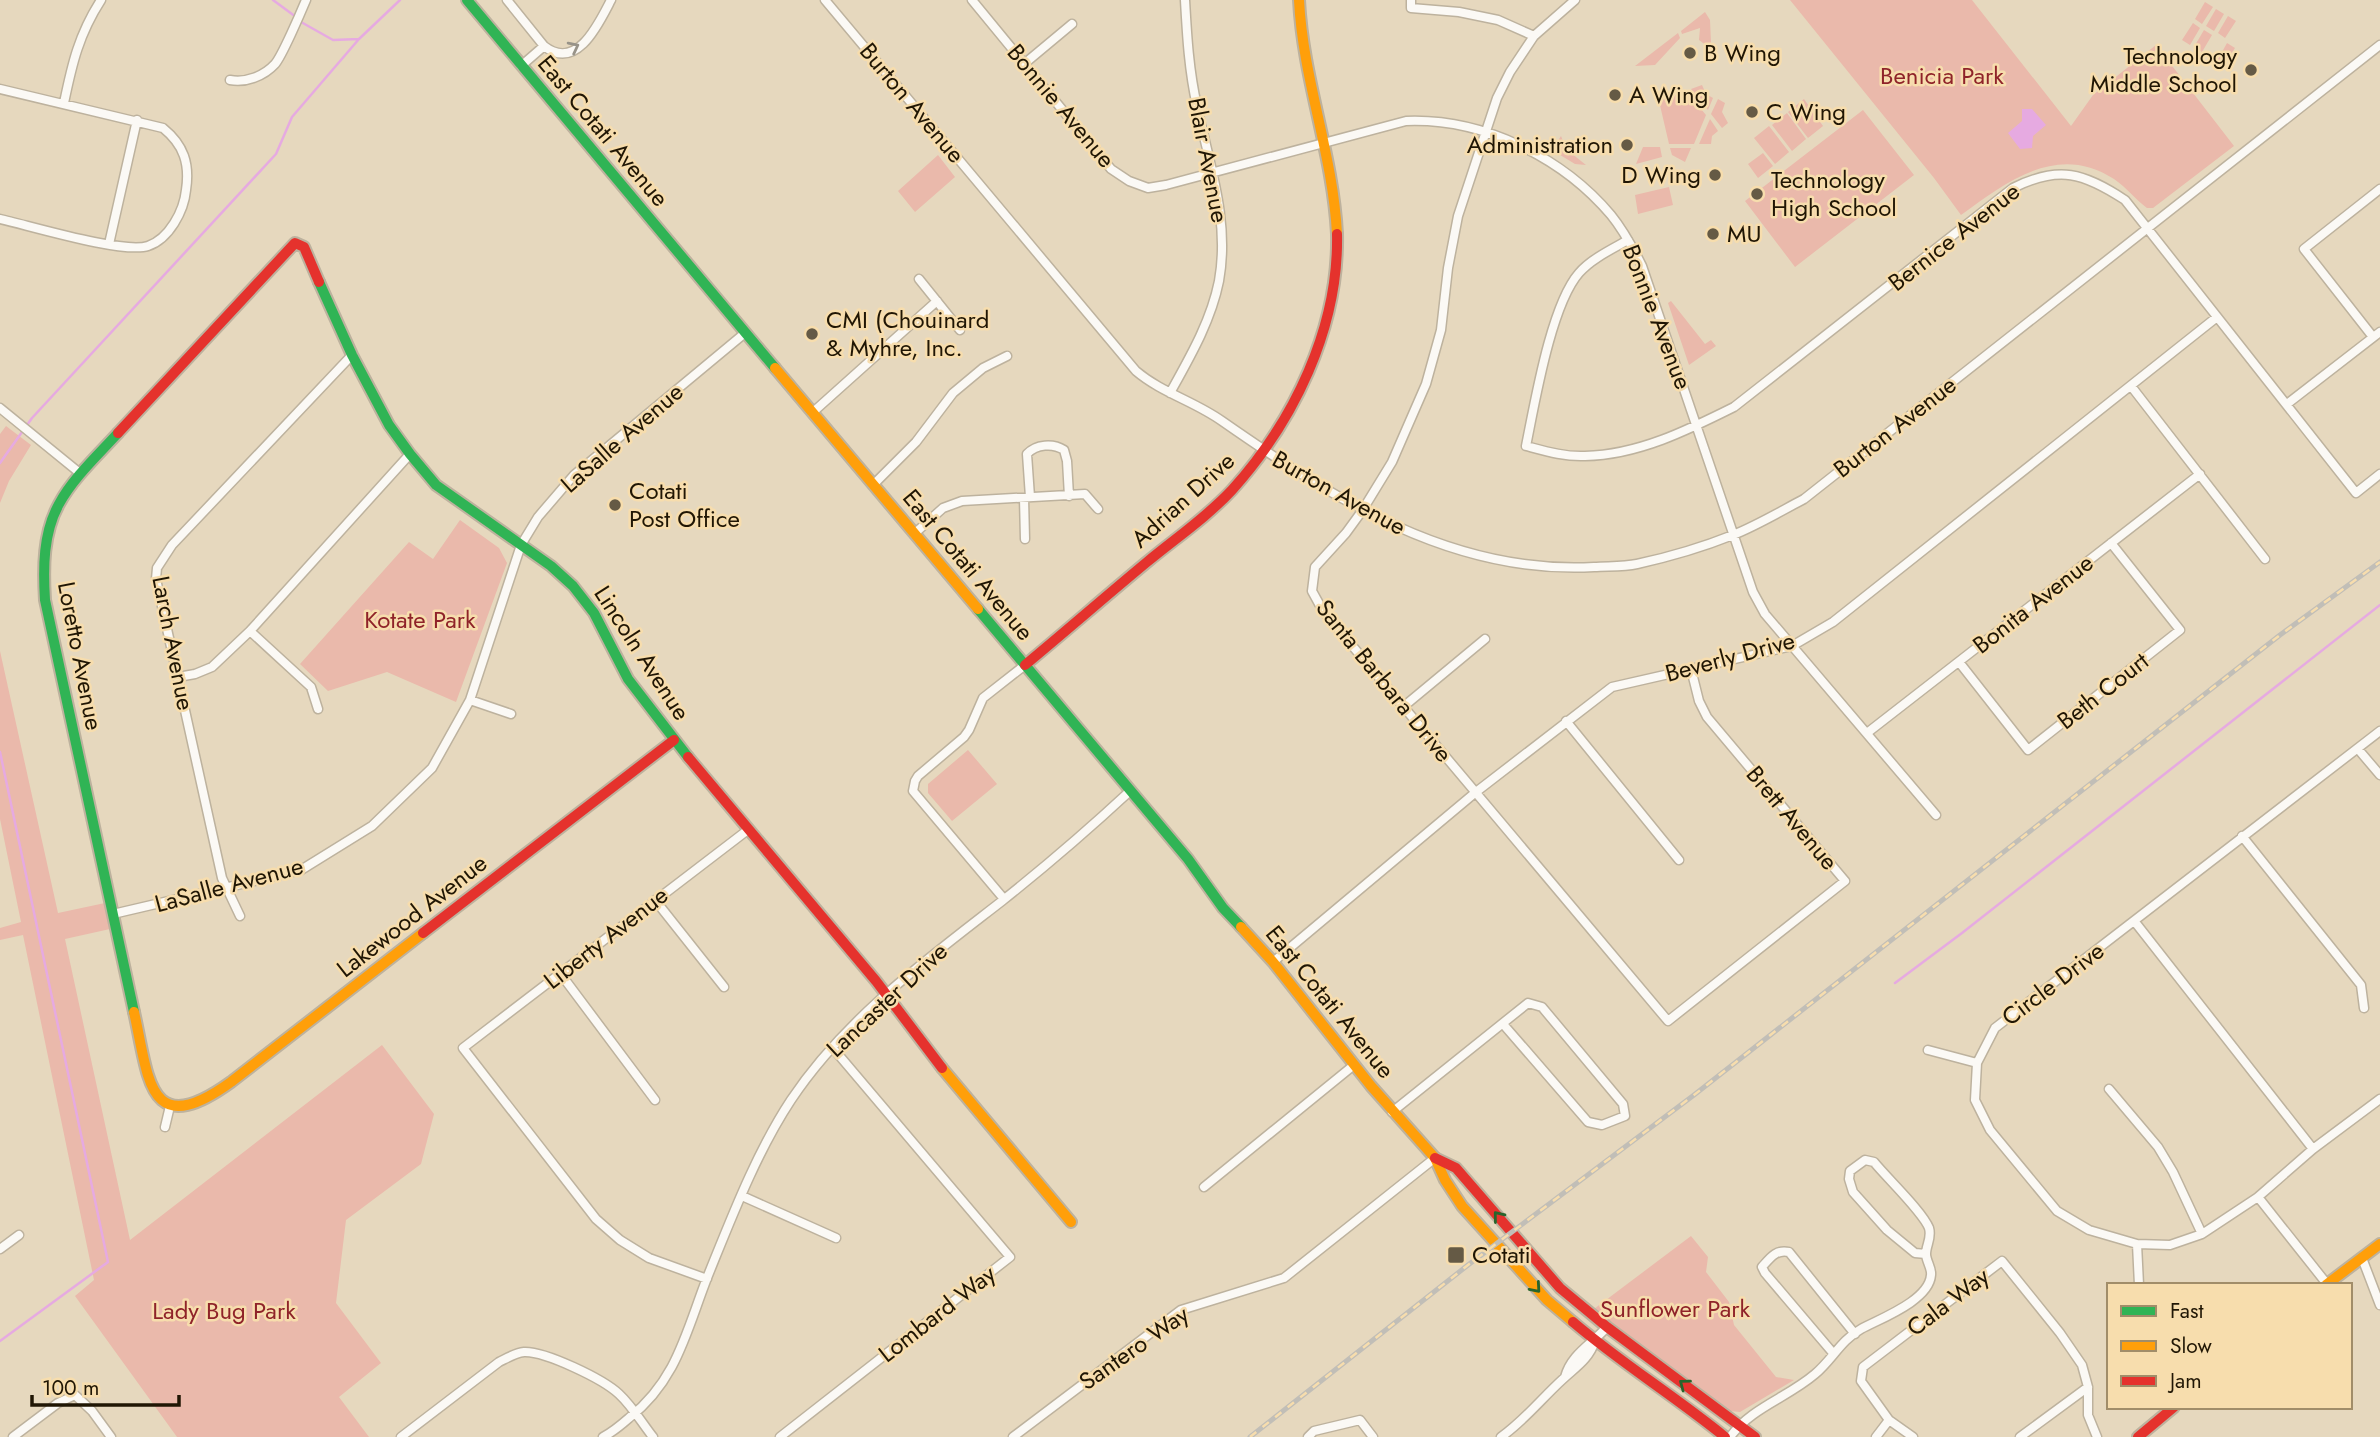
<svg xmlns="http://www.w3.org/2000/svg" width="2380" height="1437" viewBox="0 0 2380 1437" font-family="Jost,sans-serif">
<rect width="100%" height="100%" fill="#e6d8be"/>
<path fill="#eab9ab" d="M1790,0H1972L2071,126L2093,95L2156,45L2234,146L2153,208H2147C2135,199 2127,188 2114,179C2057,142 2007,182 1961,215L1934,178Z
M2205,2L2213,7L2202,24L2195,19Z
M2216,9L2224,14L2214,31L2206,26Z
M1705,12L1710,20L1711,43L1707,46L1699,40L1700,28L1682,34L1681,31Z
M2228,16L2236,21L2225,38L2218,33Z
M2193,23L2200,28L2190,45L2182,40Z
M2204,30L2212,35L2202,52L2194,47Z
M1678,33L1680,38L1655,65L1635,66Z
M2227,43L2235,48L2224,65L2217,61Z
M1702,85L1706,94L1713,98L1708,110L1691,89Z
M1686,91L1706,115L1694,144H1669L1659,101Z
M1718,99L1725,103L1722,112L1728,123L1722,128L1711,114Z
M1804,99L1823,126L1808,138L1788,112Z
M1863,110L1914,175L1795,267L1745,201Z
M1787,113L1806,139L1792,151L1772,125Z
M1710,119L1718,131L1712,136L1711,144H1699Z
M1769,126L1789,152L1775,164L1754,138Z
M1561,136L1566,149L1586,165L1575,164L1552,150Z
M1643,147H1660L1662,157L1636,164Z
M1670,148H1691L1685,162L1672,155Z
M1763,153L1773,166L1758,178L1748,164Z
M938,155L955,177L915,212L898,191Z
M1669,187L1673,205L1638,214L1635,195Z
M1671,301L1705,344L1711,340L1716,346L1689,365L1668,303Z
M6,426L31,445L9,481L0,503V434Z
M460,520L499,548L507,563L456,702L387,672L328,691L300,664L409,542L433,559Z
M0,651L58,913L105,903L110,929L65,939L130,1240L382,1045L434,1114L421,1164L346,1220L336,1303L381,1363L339,1397L369,1437H177L75,1296L94,1280L23,935L0,940V928L21,922L0,819Z
M968,750L997,784L952,821L928,793V784Z
M1691,1236L1708,1257L1706,1272L1729,1302L1734,1325L1776,1377L1794,1380L1740,1412L1730,1411L1594,1309Z"/>
<path fill="#e6aae1" d="M2022,109H2032L2046,125L2033,136L2032,148L2020,149L2008,133L2022,121Z"/>
<g fill="none" stroke-linecap="round" stroke-linejoin="round">
<path stroke="#e6aae1" stroke-width="2.5" d="M273,0L296,17
M301,22L333,40L359,39
M0,463L32,418L276,154L292,117L359,39L400,0
M0,752L108,1262L0,1341
M1895,983L1962,933L2380,605"/>
<g stroke="#bdb29e" stroke-width="11">
<path id="street" d="M507,0L544,46C577,72 599,23 611,0
M825,0L1136,371C1162,393 1194,401 1222,421C1334,499 1452,575 1594,567C1608,566 1623,567 1637,564C1669,557 1703,547 1733,535C1758,525 1781,511 1804,499L2380,45
M972,0L1111,169L1129,181L1148,188L1166,185L1406,121C1483,118 1562,157 1611,215C1624,231 1633,248 1642,266L1753,592L1765,614L1936,815
M1411,0V8L1459,12L1498,20L1534,36
M1575,0L1534,36L1510,72L1497,98L1458,216L1448,268L1441,330L1426,384L1392,462L1362,511L1346,533L1315,567L1312,591L1323,611L1668,1021L1845,881L1707,717L1699,701L1691,669
M1024,64L1072,24
M521,66L544,46
M230,80C246,83 264,76 275,64C282,56 301,12 306,0
M0,89L163,128C184,145 190,164 186,190C184,211 169,239 148,246C123,254 31,226 0,219
M64,103C72,64 79,34 101,0
M1628,240C1612,249 1591,259 1579,273C1551,305 1535,402 1526,446C1545,451 1565,457 1585,456C1638,455 1688,430 1734,407L2013,188C2059,165 2084,173 2125,200L2356,493L2380,474
M109,244L137,120
M919,279L960,330
M2373,337L2304,249L2380,189
M2131,386L2265,559
M1170,393C1190,357 1211,321 1219,281C1230,220 1209,164 1197,106C1189,71 1187,36 1185,0
M2287,404L2380,332
M0,408L81,474
M812,413L937,301
M873,485L916,442L953,393L983,368L1007,356
M1030,497L1027,454C1036,444 1053,443 1064,450L1067,461L1069,496
M1024,498L1025,539
M914,534L943,508L962,501L1085,494L1098,509
M250,631L311,687L318,709
M1959,662L2028,750L2180,630L2111,543
M178,677L195,674L212,667L250,631L410,454
M470,700L511,714
M1403,707L1485,639
M1566,721L1679,860
M2380,731L1995,1028L1977,1063L1975,1100L1990,1130L2057,1211L2089,1230L2137,1244L2170,1245L2202,1234L2258,1197L2313,1149L2380,1099
M1867,733L2200,474
M2358,749L2380,775
M2242,836L2361,985L2364,1008
M1004,899L913,791L915,781L918,776L964,737L969,730L983,698L1025,665
M655,900L724,987
M113,914L301,870L372,826L432,768L470,700L521,545L538,517L574,475L745,333
M240,916L222,878L156,579L157,568L172,545L352,355
M2135,922L2313,1149
M1273,962L1476,792L1612,687L1792,646L1833,622L2217,317
M560,973L655,1100
M1928,1050L1977,1063
M2109,1089L2158,1147L2173,1172L2202,1234
M1392,1112L1528,1003L1542,1007L1623,1104L1625,1116L1602,1125L1588,1122L1503,1024
M165,1127L170,1106
M1204,1187L1354,1065
M742,1196L836,1238
M2258,1197L2327,1284
M2137,1244L2139,1285
M0,1249L19,1235
M2362,1258L2380,1305
M707,1279L649,1258L620,1240L596,1219L463,1048L749,829
M1833,1353L1765,1273L1762,1267C1770,1258 1776,1249 1789,1252L1855,1334
M1565,1377C1571,1354 1592,1344 1607,1327
M1889,1420L1913,1437
M13,1437L58,1403L75,1395L92,1411L111,1437
M401,1437L499,1362C507,1358 515,1353 524,1352C545,1351 603,1379 619,1394C632,1406 642,1423 653,1437
M603,1437C613,1432 621,1425 629,1418C677,1380 686,1332 707,1278C731,1219 756,1153 791,1100C845,1019 926,960 1002,901C1046,866 1089,829 1130,791
M780,1437L1010,1257L832,1047
M1013,1437L1181,1310L1284,1278L1435,1158
M1308,1437L1314,1431L1360,1420L1373,1437
M1501,1437C1525,1420 1542,1398 1563,1379C1576,1367 1589,1359 1595,1341
M1730,1437C1752,1407 1787,1398 1815,1374C1832,1360 1841,1340 1861,1329C1879,1319 1929,1301 1931,1275C1932,1268 1926,1261 1926,1254C1926,1245 1932,1238 1929,1228C1923,1212 1886,1177 1874,1162L1865,1160L1850,1171L1849,1179L1853,1192L1887,1230L1915,1253L1926,1254
M1876,1437L1889,1420L1861,1381L1863,1367L2002,1261L2060,1333L2082,1365L2088,1387V1415L2097,1437
M2020,1437L2088,1387"/>
</g>
<g stroke="#bdb29e" stroke-width="14">
<path id="fast" d="M467,0L775,368
M319,282L352,355L389,425L410,454L436,485L551,566L573,586L594,613L628,679L688,757
M118,433C98,455 73,478 59,504C43,533 43,568 45,600L134,1012
M978,609L1188,859L1223,908L1241,927"/>
</g>
<g stroke="#bdb29e" stroke-width="14">
<path id="slow" d="M1299,0C1303,80 1333,154 1337,234
M775,368L978,609
M1241,927L1273,962L1371,1086L1435,1158L1445,1180L1462,1206L1547,1300L1573,1322
M134,1012C149,1079 148,1142 231,1082L423,933
M942,1068L1071,1222
M2326,1285L2380,1244"/>
</g>
<g stroke="#bdb29e" stroke-width="14">
<path id="jam" d="M118,433L295,243L304,247L319,282
M1025,665C1066,631 1106,596 1147,562C1176,538 1207,517 1232,490C1294,421 1339,328 1337,234
M688,757L876,981L942,1068
M423,933L674,740
M1435,1158L1456,1168L1560,1288L1607,1327L1755,1437
M1573,1322C1621,1363 1676,1397 1725,1437
M2138,1437L2174,1407"/>
</g>
<use href="#street" stroke="#fbf9f5" stroke-width="8"/>
<use href="#fast" stroke="#30b455" stroke-width="10"/>
<use href="#slow" stroke="#ff9f0a" stroke-width="10"/>
<use href="#jam" stroke="#e5322d" stroke-width="10"/>
<g stroke="#c1beb7" stroke-width="5">
<path id="rail" d="M1250,1437L1468,1265L1694,1095L2280,635L2380,562"/>
</g>
<use href="#rail" stroke="#f7ddad" stroke-width="2.5" stroke-dasharray="8" stroke-linecap="butt"/>
</g>
<defs><path id="oneway-chevron" d="M-2-3.5L2.5 0L-2 3.5" fill="none" stroke-width="1.6" stroke-linecap="round" stroke-linejoin="round" transform="scale(1.75)"/></defs>
<use stroke="#989389" href="#oneway-chevron" transform="translate(574 47) rotate(-27)"/>
<g stroke="#28652c">
<use href="#oneway-chevron" transform="translate(1498 1216) rotate(-129)"/>
<use href="#oneway-chevron" transform="translate(1536 1288) rotate(49)"/>
<use href="#oneway-chevron" transform="translate(1684 1384) rotate(-143)"/>
</g>
<g fill="#655a45" stroke="#f7ddad" stroke-width="2.5">
<circle cx="1690" cy="53" r="7"/>
<circle cx="2251" cy="70" r="7"/>
<circle cx="1615" cy="95" r="7"/>
<circle cx="1752" cy="112" r="7"/>
<circle cx="1627" cy="145" r="7"/>
<circle cx="1715" cy="175" r="7"/>
<circle cx="1757" cy="194" r="7"/>
<circle cx="1713" cy="234" r="7"/>
<circle cx="812" cy="334" r="7"/>
<circle cx="615" cy="505" r="7"/>
<rect x="1447" y="1246" width="18" height="18" rx="3.5"/>
</g>
<g text-anchor="middle" stroke-width="5" stroke-linejoin="round" paint-order="stroke">
<g font-size="24" fill="#201604" stroke="#f7ddad" text-anchor="start">
<text x="1704" y="61">B Wing</text>
<text x="2237" y="64" text-anchor="end">Technology<tspan x="2237" dy="28">Middle School</tspan></text>
<text x="1629" y="103">A Wing</text>
<text x="1766" y="120">C Wing</text>
<text x="1613" y="153" text-anchor="end">Administration</text>
<text x="1701" y="183" text-anchor="end">D Wing</text>
<text x="1771" y="188">Technology<tspan x="1771" dy="28">High School</tspan></text>
<text x="1727" y="242">MU</text>
<text x="826" y="328">CMI (Chouinard<tspan x="826" dy="28">&amp; Myhre, Inc.</tspan></text>
<text x="629" y="499">Cotati<tspan x="629" dy="28">Post Office</tspan></text>
<text x="1472" y="1263">Cotati</text>
</g>
<g font-size="24" fill="#8f2329" stroke="#f7ddad">
<text x="1942" y="84">Benicia Park</text>
<text x="420" y="628">Kotate Park</text>
<text x="1675" y="1317">Sunflower Park</text>
<text x="224" y="1319">Lady Bug Park</text>
</g>
<g font-size="24" fill="#201604" stroke="#f7ddad">
<text transform="translate(912 103) rotate(50)" y="8">Burton Avenue</text>
<text transform="translate(1061 106) rotate(50)" y="8">Bonnie Avenue</text>
<text transform="translate(603 131) rotate(50)" y="8">East Cotati Avenue</text>
<text transform="translate(1208 160) rotate(79)" y="8">Blair Avenue</text>
<text transform="translate(1954 237) rotate(-38)" y="8">Bernice Avenue</text>
<text transform="translate(1657 317) rotate(69)" y="8">Bonnie Avenue</text>
<text transform="translate(1895 427) rotate(-38)" y="8">Burton Avenue</text>
<text transform="translate(622 438) rotate(-41)" y="8">LaSalle Avenue</text>
<text transform="translate(1339 493) rotate(29)" y="8">Burton Avenue</text>
<text transform="translate(1183 500) rotate(-42)" y="8">Adrian Drive</text>
<text transform="translate(968 565) rotate(50)" y="8">East Cotati Avenue</text>
<text transform="translate(2033 604) rotate(-38)" y="8">Bonita Avenue</text>
<text transform="translate(173 643) rotate(79)" y="8">Larch Avenue</text>
<text transform="translate(642 653) rotate(57)" y="8">Lincoln Avenue</text>
<text transform="translate(80 656) rotate(79)" y="8">Loretto Avenue</text>
<text transform="translate(1730 657) rotate(-15)" y="8">Beverly Drive</text>
<text transform="translate(1384 681) rotate(51)" y="8">Santa Barbara Drive</text>
<text transform="translate(2103 691) rotate(-38)" y="8">Beth Court</text>
<text transform="translate(1792 818) rotate(50)" y="8">Brett Avenue</text>
<text transform="translate(229 885) rotate(-15)" y="8">LaSalle Avenue</text>
<text transform="translate(412 916) rotate(-38)" y="8">Lakewood Avenue</text>
<text transform="translate(606 938) rotate(-38)" y="8">Liberty Avenue</text>
<text transform="translate(2053 984) rotate(-37)" y="8">Circle Drive</text>
<text transform="translate(887 1000) rotate(-43)" y="8">Lancaster Drive</text>
<text transform="translate(1330 1002) rotate(51)" y="8">East Cotati Avenue</text>
<text transform="translate(1948 1302) rotate(-37)" y="8">Cala Way</text>
<text transform="translate(937 1314) rotate(-38)" y="8">Lombard Way</text>
<text transform="translate(1134 1348) rotate(-35)" y="8">Santero Way</text>
</g>
</g>
<rect x="2107" y="1283" width="245" height="126" fill="#f7ddad" stroke="#a18d69" stroke-width="2"/>
<rect x="2121" y="1306" width="35" height="10" fill="#30b455" stroke="#a18d69" stroke-width="2"/>
<text x="2170" y="1318" font-size="21" fill="#201604">Fast</text>
<rect x="2121" y="1341" width="35" height="10" fill="#ff9f0a" stroke="#a18d69" stroke-width="2"/>
<text x="2170" y="1353" font-size="21" fill="#201604">Slow</text>
<rect x="2121" y="1376" width="35" height="10" fill="#e5322d" stroke="#a18d69" stroke-width="2"/>
<text x="2170" y="1388" font-size="21" fill="#201604">Jam</text>
<path d="M32 1395v10h147v-10" fill="none" stroke="#201604" stroke-width="3.5"/>
<text x="42" y="1395" font-size="21" fill="#201604" stroke="#f7ddad" stroke-width="5" paint-order="stroke">100 m</text>
</svg>
